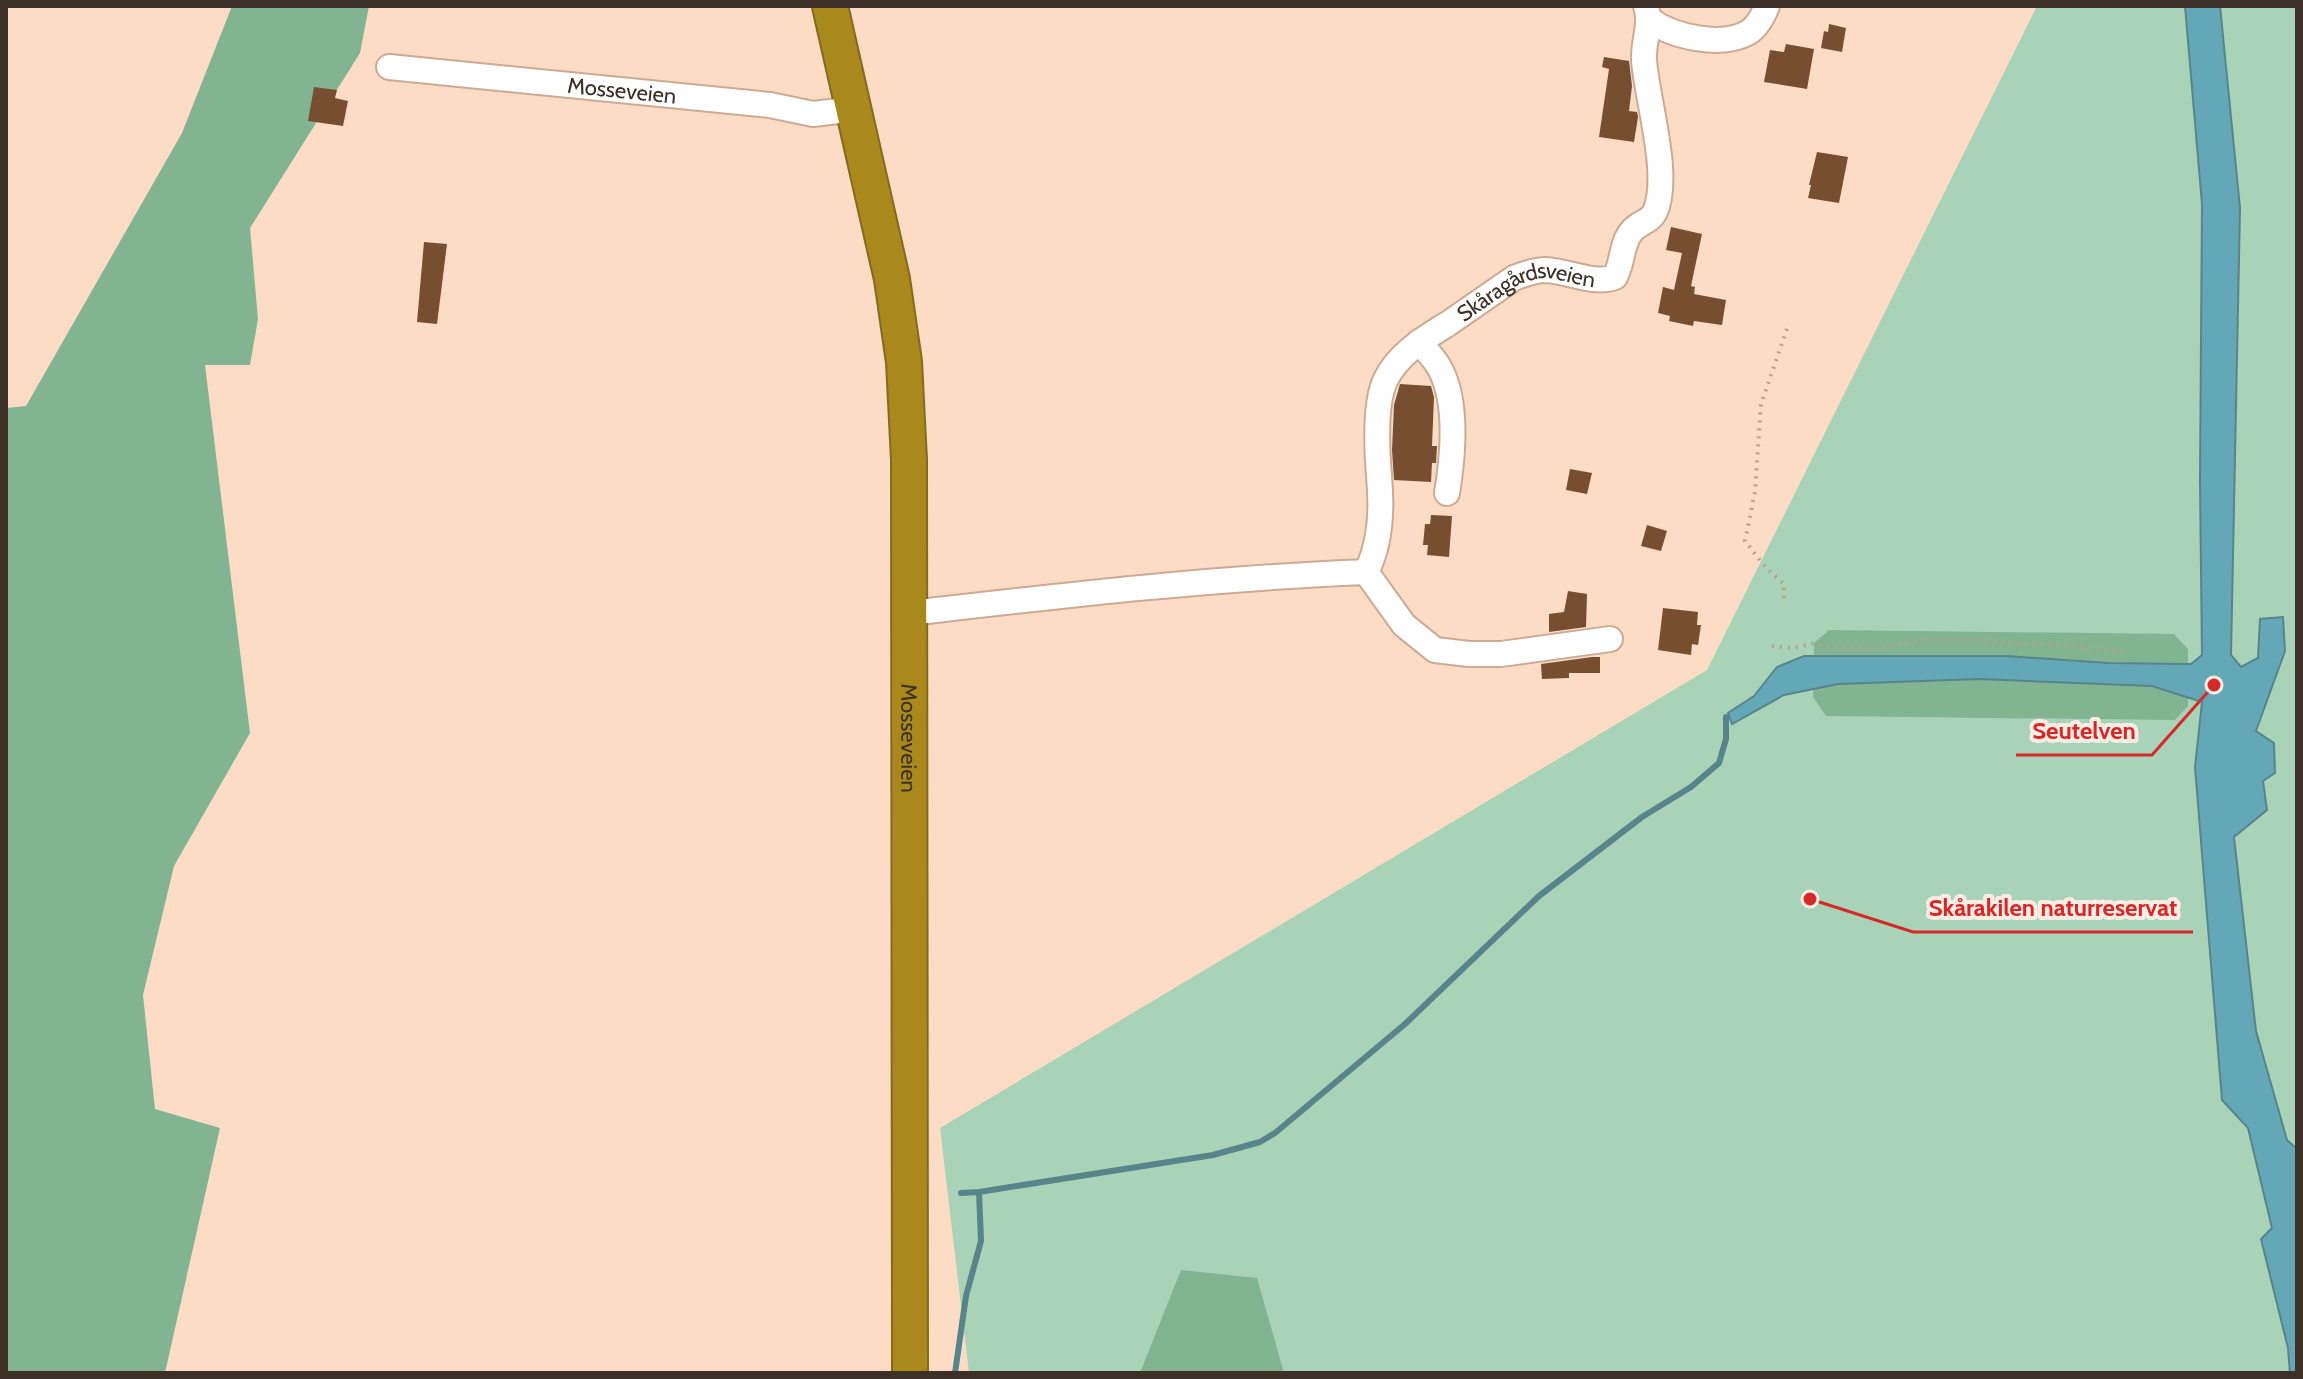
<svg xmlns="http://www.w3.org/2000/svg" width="2303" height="1379" viewBox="0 0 2303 1379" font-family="Cabin,sans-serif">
<rect width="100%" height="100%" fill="#fddcc5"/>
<path fill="#a9d3b6" d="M2037,6H2297V1373H969L940,1128L1707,670Z"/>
<path fill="#82b492" d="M232,6H369L360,53L250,228L258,319L250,365H205L250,733L174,866L143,995L155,1109L220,1128L165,1373H6V408L26,406L182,133Z
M1829,630L2174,634L2188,649V706L2175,720L1826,716L1813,697L1814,643Z
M1181,1270L1257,1278L1284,1373H1140Z"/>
<path fill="#64a8b7" stroke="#58848c" stroke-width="2" d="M2185,6H2220L2240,208L2231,655L2241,667L2258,658L2260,619L2283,617L2285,651L2256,731L2274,743L2275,773L2263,781L2267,810L2234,837L2256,1031L2287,1140L2297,1149V1373H2290L2288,1348L2261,1239L2272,1228L2248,1128L2222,1100L2195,767L2202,702L2152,686L1979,679L1838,684L1784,695L1732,724L1728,713L1754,696L1777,667L1804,656H2006L2108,663L2191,664L2202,655L2200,480L2202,204Z"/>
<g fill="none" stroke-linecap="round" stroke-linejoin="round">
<path stroke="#58848c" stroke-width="6" d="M961,1193L979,1192L1213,1155L1260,1142L1275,1133L1405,1024L1539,896L1642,817L1691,787L1719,763L1726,739V717
M955,1373L966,1296L981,1241L979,1192"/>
</g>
<path fill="#784e30" d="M1829,24L1846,28L1842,52L1821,48L1824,31L1828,32Z
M1786,44L1814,49L1807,89L1764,82L1770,50L1784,52Z
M1604,57L1629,61L1632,86L1629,111L1637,112L1638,117L1634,142L1599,137L1609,69L1602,67Z
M314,87L337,90L335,98L348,101L343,126L308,121Z
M1817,152L1848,157L1839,203L1808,198L1811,185H1809Z
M1671,227L1702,234L1691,286L1695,287L1694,294L1726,300L1722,325L1694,321L1693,326L1669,321L1670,316L1658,313L1663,287L1674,290L1682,253L1666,250Z
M424,242L447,244L437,324L417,322Z
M1400,384L1431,386L1434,397L1432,446H1437L1436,463H1432L1431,482L1394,480L1392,450L1394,405Z
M1570,469L1592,473L1587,494L1566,490Z
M1431,515L1452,516L1449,557L1427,555L1428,545H1423L1425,524H1430Z
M1647,525L1667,531L1661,551L1641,546Z
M1568,591L1587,594L1586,627L1549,632V614L1564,612Z
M1663,608L1698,612L1697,625H1701L1698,645L1692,644L1691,655L1658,650Z
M1592,657H1600V673H1569V678L1542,679L1541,664Z"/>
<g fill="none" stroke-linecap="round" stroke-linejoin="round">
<g stroke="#cbab95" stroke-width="28">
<g id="minor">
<path d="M1650,20C1673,37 1723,48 1749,32C1758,26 1763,16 1767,6"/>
<path id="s1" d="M389,67L770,105L813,114L855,109"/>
<path d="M1419,342C1426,350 1434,358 1439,367C1458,400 1453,456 1447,493"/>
<path d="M1366,572L1404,625L1435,650L1469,654H1501L1610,639"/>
<path id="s2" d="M909,611H928C1074,594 1219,578 1366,572C1381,544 1382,508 1379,476C1377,451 1374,402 1386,379C1399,353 1425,338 1449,323C1471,308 1492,293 1514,278C1524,274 1535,270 1546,270C1568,271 1594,285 1615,277C1623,263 1621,243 1632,231C1638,223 1650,222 1655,212C1671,175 1647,101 1644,60C1643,41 1652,25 1646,6"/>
</g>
</g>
<g stroke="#836a20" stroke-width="38">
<g id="highway">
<path id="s3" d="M830,6L892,279L904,362L909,460L910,1373"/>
</g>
</g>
<path stroke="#baa08e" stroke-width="4" stroke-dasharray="2 6" stroke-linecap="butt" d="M1784,598V584L1767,569L1745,541L1755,492L1761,404L1789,323
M1772,646L1793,648L1816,643L1836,648L1879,649L1922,640H1979L2129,651"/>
<use href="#minor" stroke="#fff" stroke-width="24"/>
<use href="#highway" stroke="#a9891c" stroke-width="34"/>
</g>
<g text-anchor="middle" stroke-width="8" stroke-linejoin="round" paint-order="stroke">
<g font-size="22" fill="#3c3027" stroke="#fbede4">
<text dy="8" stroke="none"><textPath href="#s1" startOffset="234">Mosseveien</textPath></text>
<text dy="8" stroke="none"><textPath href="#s2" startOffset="828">Skåragårdsveien</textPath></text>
<text dy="8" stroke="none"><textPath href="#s3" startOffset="740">Mosseveien</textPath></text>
</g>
</g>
<path fill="none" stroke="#d62828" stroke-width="3" d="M2214 685L2152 755H2016M1810 899L1913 932H2193"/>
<g fill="#d62828" stroke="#fbede4" stroke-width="3">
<circle cx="2214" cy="685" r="8"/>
<circle cx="1810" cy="899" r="8"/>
</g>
<g font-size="24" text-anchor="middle" font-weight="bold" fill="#d62828" stroke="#fbede4" stroke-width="8" stroke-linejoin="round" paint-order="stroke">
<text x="2084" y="739">Seutelven</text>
<text x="2053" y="916">Skårakilen naturreservat</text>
</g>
<rect width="2303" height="1379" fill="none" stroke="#3c3027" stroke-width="16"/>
</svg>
